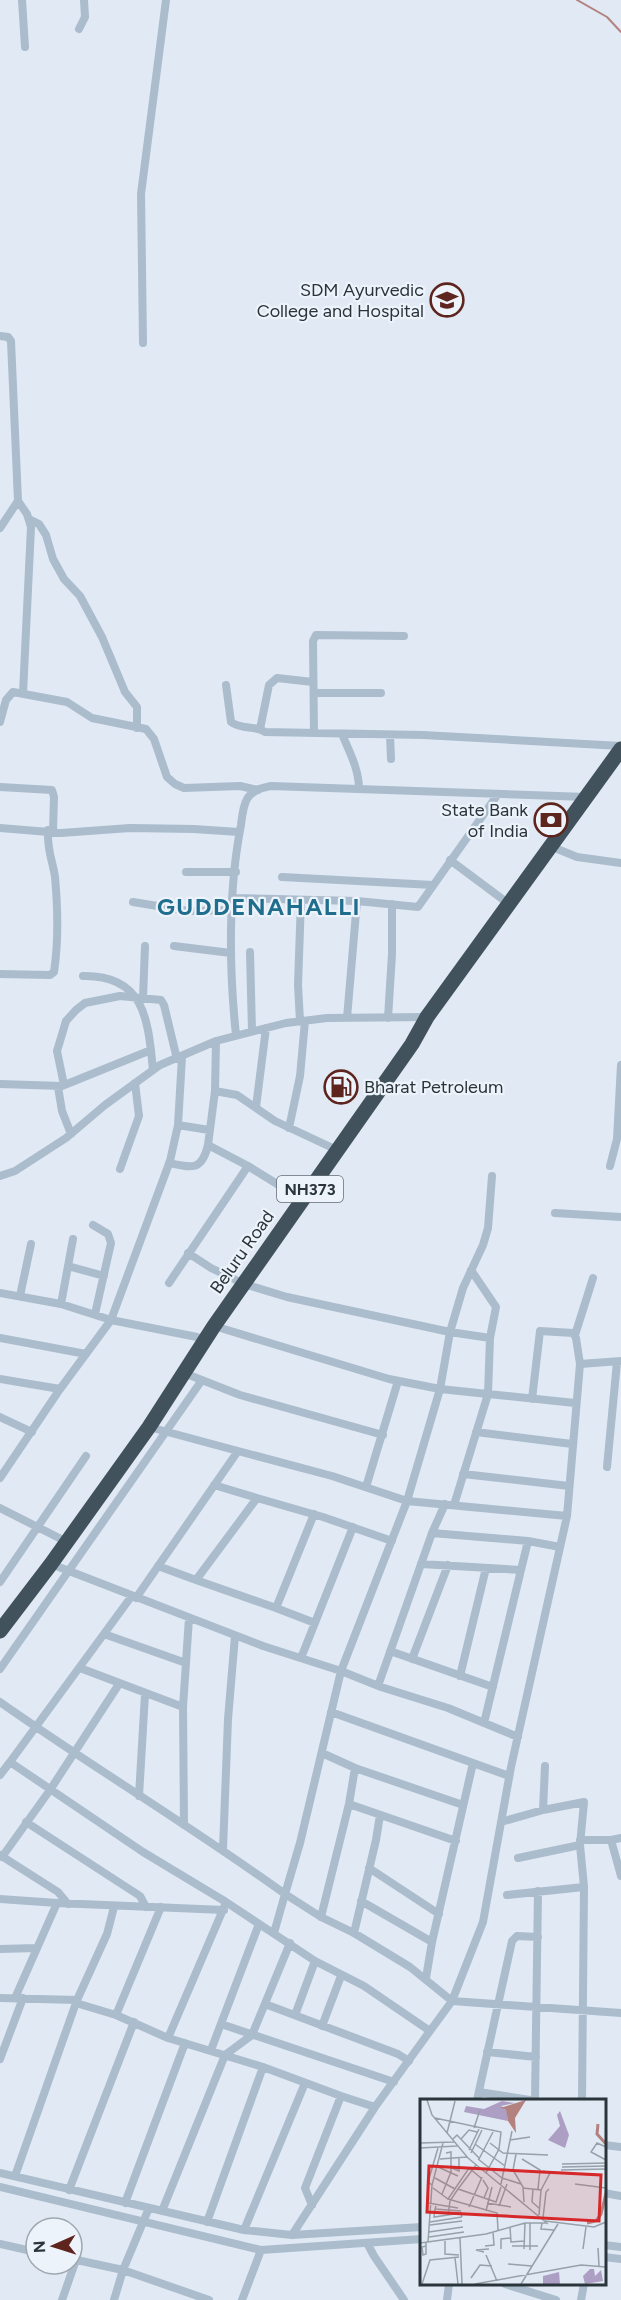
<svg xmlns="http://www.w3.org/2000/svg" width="621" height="2300" viewBox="0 0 621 2300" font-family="Figtree,sans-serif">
<rect width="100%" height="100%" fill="#e0e9f4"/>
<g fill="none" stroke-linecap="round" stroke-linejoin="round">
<path stroke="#b3827e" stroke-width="2" d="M577,0L607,17L621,32"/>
<path stroke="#abbccd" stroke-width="8" d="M22,0L25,47
M79,29L85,17L84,0
M0,336L8,337L11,341L18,501L0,528
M143,343L141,194L166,0
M18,501L27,514L31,527L23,693
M29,519L39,524L46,535L53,559L64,579L80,596L102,637L125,692L137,707V728
M226,685L231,722C241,730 255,725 265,732L423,735L621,746
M314,693H381
M0,722L6,700L13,692L67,702L92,718L146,729L154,739L167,777L175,784L184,788L240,786L258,790
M260,729L269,685L277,678L313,682
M314,733L313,641L316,635L404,636
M342,734C349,751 359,769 359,789
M390,735L391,759
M0,787L52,790L54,797L53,832
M0,828L61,833L130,828L194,829L239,832
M550,846L577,857L621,863
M450,860L509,904
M186,872H236
M282,877L433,885
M234,898L357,901L418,907L498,794
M133,902L188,911L233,910
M174,946L231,953
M250,952L252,1031
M0,974L50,975L54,972C59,939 58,910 55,877C52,858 47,851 48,830
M83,976C145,975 148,1020 153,1070
M143,998L145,946
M347,1018L357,901
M388,1018L392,954V904
M300,1021L298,985L301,900
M236,1035C229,969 228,891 241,825C242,817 243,806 247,799C252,790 262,788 271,786L586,797
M216,1041L215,1091L208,1145L248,1166L303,1200
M0,1084L62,1086L151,1050
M64,1085L57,1051L66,1021L76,1010L85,1003L120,996L161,1000L164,1005L177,1059
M58,1087L62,1111L71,1134
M215,1091L237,1095L275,1121L337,1150
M256,1107L266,1028
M178,1125L209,1130
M289,1128L300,1076L305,1021
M169,1163C192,1168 202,1171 208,1145
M610,1166L617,1139L621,1065
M120,1169L139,1116L135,1083
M0,1176L15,1171L66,1138L105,1105L160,1065L216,1041L286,1023L327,1018L427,1017
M555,1213L621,1217
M93,1225L108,1234L111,1243L95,1314
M188,1253L211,1268L244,1284L287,1297L450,1332L490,1338
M68,1266L104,1276
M471,1270L496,1307L490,1338L488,1394L575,1403
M169,1283L248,1166
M0,1293L61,1304L111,1320L197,1337L204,1342
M20,1296L31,1244
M61,1304L73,1239
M214,1326L389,1379L440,1389L407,1501L341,1671L300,1843L285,1894L321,1917L354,1933L410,1967L452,2001L621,2013
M575,1335L593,1278
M0,1338L86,1354
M184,1373L240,1395L383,1435
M0,1379L60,1389
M532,1399L540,1331L573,1333L576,1338L580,1364
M0,1417L32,1432
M476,1432L572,1444
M238,1451L332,1476L407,1501L567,1516
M607,1467L617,1362
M463,1474L569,1486
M0,1478L60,1389L111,1320L170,1161L178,1125L182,1057
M214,1485L257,1498
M366,1487L398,1381
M454,1505L488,1394L440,1389L450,1332L463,1288L483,1245L488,1228L492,1176
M0,1508L67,1542
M314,1514L276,1608L315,1623
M432,1533L528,1541L560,1547
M51,1564L263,1646L341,1671L381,1687L448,1708L518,1737
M421,1564L521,1570
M158,1566L196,1580L257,1498L323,1517L392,1541
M196,1580L276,1608
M0,1582L86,1456
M131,1597L10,1762L143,1852L226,1902L315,1961L364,1986L430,2031L452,2001L483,1922L511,1767L567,1516L580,1364L621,1361
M136,1598L238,1451L149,1427
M104,1634L186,1663
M390,1651L493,1687
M301,1658L353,1527
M412,1659L448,1565
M80,1668L183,1707
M0,1669L202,1380
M460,1676L486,1568
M378,1686L432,1533L445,1504
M0,1702C94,1768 192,1827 285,1894L274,1933
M331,1712L509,1776
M484,1723L528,1541
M322,1753L355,1768L463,1805
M0,1775L10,1762
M139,1796L145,1694
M349,1804L456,1841
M543,1810L545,1766
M26,1822L140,1896L146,1907
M501,1822L543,1810L584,1802L580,1845L518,1858
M184,1825L183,1707L189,1618
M621,1838L611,1840L621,1876
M580,1840H611
M580,1845L584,1887L582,2100
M223,1849L228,1719L235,1636
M0,1855L58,1892L68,1904
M2,1857L50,1790L119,1684
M369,1868L439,1914
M507,1895L584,1887
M0,1899L57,1903L15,1998
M361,1901L432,1942
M57,1903L224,1910
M321,1917L349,1804L355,1768
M354,1933L376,1840L380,1815
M0,1949L37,1948
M426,1978L432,1942L473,1763
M0,1998L77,2000
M76,2003L116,2015L168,2038L263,2067L341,2096L375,2107
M265,2004L398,2054L409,2061
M116,2015L161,1907
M295,2015L315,1961
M221,2024L394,2082
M322,2026L341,1976
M168,2038L225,1905
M211,2050L259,1924
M487,2052L536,2057
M0,2059L23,1998
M479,2092L530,2100
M477,2100L512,1941L517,1936L538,1937
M535,2100L538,1891
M604,2145L621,2147
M0,2173L244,2230L292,2235L422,2227
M15,2176L77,2000L107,1934L114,1907
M0,2187L261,2250L422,2239
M69,2190L134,2022
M604,2193L621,2196
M125,2203L185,2043
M312,2205L305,2188L341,2096
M162,2211L225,2055L252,2035L290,1943
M207,2222L263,2067
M244,2230L305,2083
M292,2235L375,2107L430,2031
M367,2243L374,2256L404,2300
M0,2244L36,2252
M604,2245L621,2247
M604,2257L621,2259
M72,2259L123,2270L209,2300
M505,2284L556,2300
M62,2300L76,2260
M114,2300L123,2270L149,2208
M242,2300L261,2250
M447,2300L449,2284
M581,2300L584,2284"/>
<path stroke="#41525c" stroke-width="15" d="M0,1631L51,1564L149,1427L214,1326L412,1044L427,1017L621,749"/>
</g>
<defs>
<g id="university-ring" transform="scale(1.725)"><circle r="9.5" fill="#edf3fb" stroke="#5e251e" stroke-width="1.5"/><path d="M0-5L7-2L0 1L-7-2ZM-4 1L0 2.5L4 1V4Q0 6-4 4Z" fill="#5e251e"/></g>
<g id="bank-ring" transform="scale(1.725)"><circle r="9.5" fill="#edf3fb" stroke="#5e251e" stroke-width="1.5"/><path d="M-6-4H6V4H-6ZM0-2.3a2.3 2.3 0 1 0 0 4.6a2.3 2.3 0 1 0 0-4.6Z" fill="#5e251e"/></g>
<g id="fuel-ring" transform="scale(1.725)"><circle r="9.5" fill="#edf3fb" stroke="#5e251e" stroke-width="1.5"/><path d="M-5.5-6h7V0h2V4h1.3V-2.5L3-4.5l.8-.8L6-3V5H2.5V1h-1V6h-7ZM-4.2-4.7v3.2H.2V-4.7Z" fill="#5e251e"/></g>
</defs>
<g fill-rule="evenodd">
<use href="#university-ring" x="447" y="300"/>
<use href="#bank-ring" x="551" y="820"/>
<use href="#fuel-ring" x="341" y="1087"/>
</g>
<g text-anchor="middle" stroke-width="4.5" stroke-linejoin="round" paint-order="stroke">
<rect fill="#edf3fb" stroke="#646e75" stroke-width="1.5" x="277" y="1176" width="66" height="26" rx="4.5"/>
<g font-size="16" font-weight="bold" fill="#2a353b">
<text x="310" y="1195">NH373</text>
</g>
<g font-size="18" fill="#2a353b" stroke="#edf3fb" text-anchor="end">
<text x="424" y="296">SDM Ayurvedic<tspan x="424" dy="21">College and Hospital</tspan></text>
<text x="528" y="816">State Bank<tspan x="528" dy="21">of India</tspan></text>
<text x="364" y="1093" text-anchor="start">Bharat Petroleum</text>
</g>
<g font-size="18" fill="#2a353b" stroke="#edf3fb">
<text transform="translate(242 1252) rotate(-55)" y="6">Beluru Road</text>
</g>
<g font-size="24" font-weight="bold" letter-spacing="1.5" fill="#206e8d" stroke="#edf3fb">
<text x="259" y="915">GUDDENAHALLI</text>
</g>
</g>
<g transform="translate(420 2099)">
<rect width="186" height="186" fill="#e0e9f4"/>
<path d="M82,2L95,4L81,7L87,10L88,22L44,13L46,7L64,10ZM140,12L149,36L145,49L128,41L140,27L137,16ZM170,170H174L175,177L181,171L183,182L165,185L163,177ZM139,173L140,185H123V177Z" fill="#ad9fc4"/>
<path d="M106,1L95,19L96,34L88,22L86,10L80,9Z" fill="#b3827e"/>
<path fill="none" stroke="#b3827e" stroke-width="3" d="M178,25L177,35L186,45M167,124L176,122L181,115L186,94"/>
<path fill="none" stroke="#97a1aa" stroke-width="1.5" d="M7,1L12,16L48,59L128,125M15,19L81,33L79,50L66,74M54,29L60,11M27,34L35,2M33,40L37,36L59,59M41,40L49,31L57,33M90,41L110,38M0,44L34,43M70,44L83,54L128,56M55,45L85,67M186,48L177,44L171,53L186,61M0,49L37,47M49,51L59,30M26,54L31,53V74M51,54L62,31M96,55L93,71L103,88L104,103M20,60L47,58M58,60L82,79L101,85M59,60L73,33M102,60L120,71L118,90M142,65L186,64M18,68L38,77M142,68L186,67M32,69L39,72V59M141,71L186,70M15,79L35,90M61,79L49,69L28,100L77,114L78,131M63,81L68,89L64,99M81,85L92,32M155,85L186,89M12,86L8,83L18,49M13,89L28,100M103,89L121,91L119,116M38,90L56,66M113,90L112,103L119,109M121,91L130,74L123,72M22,95L31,73M8,104L38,109M67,104L91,108M16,107L15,110L41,112M79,107L87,85M49,108L62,78M15,110L14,118L41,114L42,118M66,112L72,88M28,117L30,102L38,90L76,103L81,88M123,119L126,93L129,90M125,122L174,128L186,123M10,123L42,118M122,124L121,130L134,131M10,126L42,122M90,128L91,143L104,142M9,133L43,128M9,138L44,133M40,139L42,185M25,140V155L39,156M6,143V155L3,156L2,148L6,147M8,143L12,86L23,44M0,144L66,135L105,124H126M65,147L74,146L73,133M92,147H118M178,149L179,167M81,150V140L91,139M104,150L105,124M163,150L166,128M110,151V124M64,153L56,151L69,150M66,156L77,182M35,159L38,185M88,165L112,167M51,179L60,166L72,167M2,185L10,161L39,158M55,185L161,166L186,168M101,185L138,125"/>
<path fill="#d62828" fill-opacity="0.15" stroke="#d62828" stroke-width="3" d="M9,67L181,76L179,122L7,113Z"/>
<rect width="186" height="186" fill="none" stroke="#2a353b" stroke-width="3"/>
</g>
<g transform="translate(54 2246) rotate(267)"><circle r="28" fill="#edf3fb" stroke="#9fa7ae" stroke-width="1.5"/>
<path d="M0-4.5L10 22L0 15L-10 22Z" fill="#5e251e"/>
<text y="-9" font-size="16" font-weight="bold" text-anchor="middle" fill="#2a353b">N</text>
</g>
</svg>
